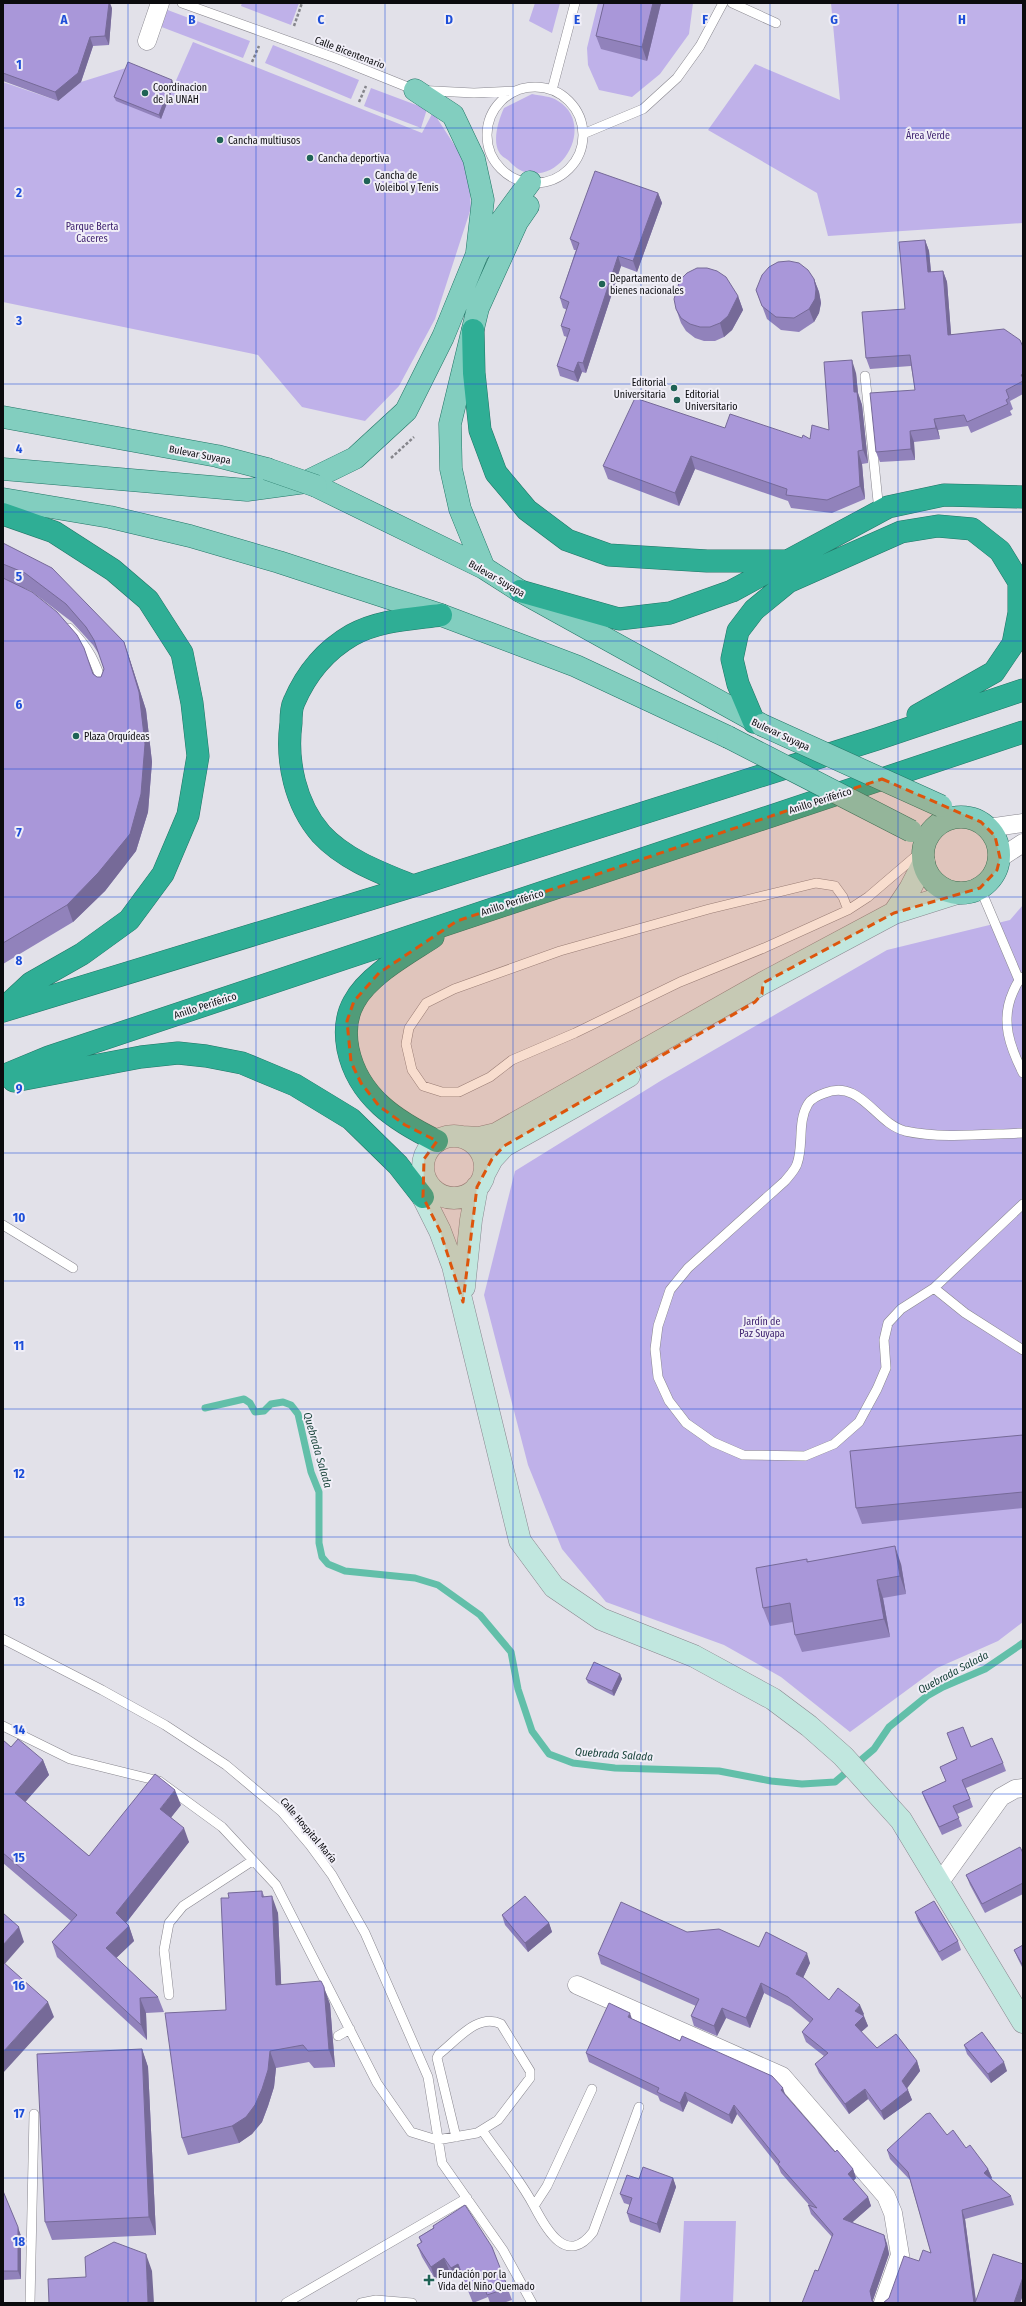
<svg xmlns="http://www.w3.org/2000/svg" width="1026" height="2306" viewBox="0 0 1026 2306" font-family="'Fira Sans Condensed',sans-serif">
<rect width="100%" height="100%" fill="#e2e1e9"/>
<path fill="#bfb1e9" d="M242,3H299L291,25L241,6Z
M535,3H560L552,33L529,21Z
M598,3H693L689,34L660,74L632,97L599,90L588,65L587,48Z
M831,3H1023V223L828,236L817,193L708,130L755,64L840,100Z
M165,9L250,41L243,58L159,26Z
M193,42L422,133L433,112L468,166L471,208L435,319L399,386L365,421L302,407L258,355L3,302V82L58,101L81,82L129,67L174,85Z
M273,45L359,80L351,99L265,63Z
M371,88L427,109L421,128L364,106Z
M532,94C541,96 551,96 558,101C596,124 562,187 522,171C517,169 512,164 508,160C505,158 500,155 499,152C492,140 499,119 504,108Z
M1023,905V1622L998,1641L937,1668L850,1732L781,1677L724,1645L606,1602L562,1549L528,1465L484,1295L515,1171L662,1080L887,950L1010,920Z
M684,2221H736L733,2303H680Z"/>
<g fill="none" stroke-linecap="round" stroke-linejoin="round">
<path stroke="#62bfa9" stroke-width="7" d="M205,1408L244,1399L250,1403L255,1412L264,1411L271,1404L283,1402L291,1405L298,1414L311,1472L319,1492V1543L322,1557L328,1564L345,1571L415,1578L438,1585L480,1615L511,1652L518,1689L532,1731L549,1754L573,1763L615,1768L719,1771L771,1781L802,1784L835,1782L874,1749L889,1727L927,1696L943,1687L985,1669L1023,1643"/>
<g stroke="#89878f" stroke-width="10">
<path id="lane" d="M182,3L338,59L415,90L474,93L515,91
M732,3L776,23
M487 135a48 48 0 1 1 96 0a48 48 0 1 1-96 0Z
M552,90L575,3
M583,134L643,109L677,78L700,46L723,3
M865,376L879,511
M69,628C89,647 96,663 104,689
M980,888L1019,980
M848,910L843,897L835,886L816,883L709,909L560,951L454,989L426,1003L409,1028L406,1044L412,1070L423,1086L442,1092H459L490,1077L512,1060L575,1033L680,982L764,948L848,910L868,897L923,850
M1023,977C1017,981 1016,986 1013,992C1000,1021 1010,1047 1023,1073
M1023,1133C986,1134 941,1139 905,1131C875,1123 861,1079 825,1093C819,1095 811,1099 808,1104C797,1122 804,1145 797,1164C795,1170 789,1176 785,1181L688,1268L670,1290L658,1326L655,1349L658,1377L669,1401L686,1423L713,1442L743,1455L805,1456L834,1444L859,1422L877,1389L886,1368L884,1340L888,1323L901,1309L934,1288L1023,1204
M3,1225L73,1268
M934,1288L965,1313L1023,1350
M3,1639L102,1690L165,1725L226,1765L282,1812L310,1845L332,1875L365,1933L428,2077L442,2163L503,2250L532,2303
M3,1726L70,1759L159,1781L222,1827L276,1885L377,2083L411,2132L437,2140L477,2133L498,2120L530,2078V2071L501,2024C478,2012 456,2041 439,2054L437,2058L456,2137
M169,1995L164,1950L169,1923L183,1906L252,1861
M338,2036L350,2029
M482,2130C499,2155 520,2179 534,2206L547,2186L592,2089
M534,2206C547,2231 567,2266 593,2232L639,2107
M30,2303L34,2114
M286,2303L467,2198
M361,2303L376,2300L412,2303"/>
</g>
<g stroke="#89878f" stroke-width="19">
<path id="street" d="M147,41L160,3
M988,828L1023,823
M1000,858L1023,843
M940,1882L1001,1797L1015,1789L1023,1788
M577,1985L782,2076L886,2196L893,2213L900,2255L883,2303"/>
</g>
<g stroke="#89878f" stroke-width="23">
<path id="secondary" d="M894,913L910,889L924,862
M423 1167a31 31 0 1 1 62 0a31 31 0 1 1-62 0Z
M462,1137L479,1138L496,1134L763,983L894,913L957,893
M484,1174L492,1159L504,1146L629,1076
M423,1197L440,1231L453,1266L520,1541L554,1587L601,1619L694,1656L773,1699L809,1726L843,1756L901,1820L1023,2022
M464,1287L471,1220L477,1187"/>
</g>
<g stroke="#227566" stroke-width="23">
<path id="primary" d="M415,90L453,115L474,159L483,200L477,252
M3,417L217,456L267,469
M3,469L247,490L306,482L355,458L406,411L443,337L477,254L530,182
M316,486L484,568L520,591L762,725
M3,499L110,517L190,536L279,562L441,615L576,666L728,737
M484,568L460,509L451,469L450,424L478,308L517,222L528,206
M923 855a38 38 0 1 1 76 0a38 38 0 1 1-76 0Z"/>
</g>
<g stroke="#227566" stroke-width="23">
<path id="highway" d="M473,330L474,373L480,430L496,473L527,510L567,540L609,555L707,561H784
M3,514L54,532L113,570L148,600L182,653L192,703L198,756L188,815L163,874L129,920L82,954L31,983L4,1008
M520,591L619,619L670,613L732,591L888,507L944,495L1023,497
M754,722L738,684L732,659L738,631L754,610L788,582L901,532L938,526L972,529L1000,551L1019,582V613L1013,644L994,672L918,715
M413,886C381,873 345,860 321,834C295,804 286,761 291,723C291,716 291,708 294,702C306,674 326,650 352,635C379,620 411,619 441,615
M433,937C409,953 368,975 354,1002C346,1016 345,1033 348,1049C358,1097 396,1121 437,1141
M3,1011L413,886L877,739L1023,690
M3,1076L49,1057L1023,732
M14,1081L141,1057L178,1053L206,1056L242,1063L295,1085L351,1119L398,1165L423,1197"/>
</g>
<path stroke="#85858b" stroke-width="2.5" stroke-dasharray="3 2" stroke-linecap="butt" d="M294,26L302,3
M252,62L259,46
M359,102L366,86
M391,458L414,437"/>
<use href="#lane" stroke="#fff" stroke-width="9"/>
<use href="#street" stroke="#fff" stroke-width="18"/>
<use href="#secondary" stroke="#c1e7df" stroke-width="22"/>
<use href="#primary" stroke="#82cebf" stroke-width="22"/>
<use href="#highway" stroke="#2fae95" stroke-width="22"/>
<g stroke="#227566" stroke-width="23" stroke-linecap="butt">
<path id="primary-bridge" d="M267,469L316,486
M762,725L941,806
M728,737L911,831"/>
</g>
<use href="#primary-bridge" stroke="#82cebf" stroke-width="22"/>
</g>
<path fill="#9182bb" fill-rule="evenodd" d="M3,3L112,8L109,45L93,46L81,82L58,101L3,81Z
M604,3H661L647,61L601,49L596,36Z
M174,85L161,119L116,101L114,97Z
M658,193L662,203L637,272L621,266L586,373L582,372L578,382L560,376L557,366L567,337L564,336L561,326L567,310L563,308L560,298L576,250H574L570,239Z
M925,240L929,251L931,272L943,271L947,282L951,334L1023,347V394L1010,401L1013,409L1010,411L1012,415L971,433L968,426L938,430L940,439L914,442L915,460L880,462L876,452L915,390L911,366L870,369L866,358L905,309Z
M814,279L819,292L821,303L819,313L814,322L799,332L781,330L767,319L756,290Z
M738,296L743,310L732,330L724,337L715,341H704L695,338L686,331L681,323L676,309Z
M856,373L858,393L862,405L868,463L862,464L865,499L832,513L791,508L788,501L695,469L679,506L608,479L603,466L725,428L810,439L829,430Z
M3,543L124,642L130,660L146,710L152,762L148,812L136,851L105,891L73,922L3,964ZM24,588L31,591L72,622L93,645L100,656L104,669L101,677H97L94,674Z
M1023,1435V1508L862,1524L856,1508Z
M808,1561L901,1564L906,1594L883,1598L890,1637L802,1652L795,1635L793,1622L770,1626L763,1608Z
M620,1674L622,1679L614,1696L588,1683L586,1679Z
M3,1740L11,1747L43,1760L49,1775L25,1802L89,1856L181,1805L171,1817L189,1842L126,1923L129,1926L134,1941L116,1958L158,1997L164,2012L146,2013L147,2040L57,1957L52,1942L71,1921L3,1863Z
M971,1747L1003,1763L1006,1771L966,1788L973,1807L957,1814L962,1826L942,1835L925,1800L922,1792L946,1781L940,1767L957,1759Z
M1023,1853V1894L985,1913L970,1885L966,1875Z
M262,1891L264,1896L278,1913L281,1984L330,2004L335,2067L314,2068L309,2062L276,2068L274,2087L268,2106L262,2122L252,2134L239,2143L188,2155L182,2138L226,2010L229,1898Z
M915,1912L958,1941L961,1950L942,1961L918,1921Z
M502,1915L549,1923L552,1932L528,1952L505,1925Z
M687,1932L759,1947L810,1963L803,1978L829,2000L864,2014L863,2015L868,2026L861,2032L877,2048L917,2061L920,2071L907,2088L912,2100L884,2120L868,2099L849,2114L819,2073L815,2064L824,2056L806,2042L802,2032L810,2023L791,2007L764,1993L750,2028L726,2018L717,2036L694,2026L691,2016L696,2006L601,1964L598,1954Z
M1023,1945V1969L1018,1959L1014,1950Z
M633,2019L786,2096L835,2152L853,2169L856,2178L853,2181L868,2197L871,2206L852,2222L884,2235L887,2244L889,2254L873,2300L818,2271L832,2237L811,2214L808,2205L810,2206L781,2173L778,2166L737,2114L732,2124L688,2101L683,2112L660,2101L658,2096L589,2062L586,2053Z
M964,2045L1007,2071L991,2083L967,2054Z
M142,2049L148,2067L156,2235L52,2240L45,2222Z
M947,2135L966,2148L988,2169L992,2178L991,2179L1011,2196L1014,2205L965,2219L976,2300L1023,2264V2295L1020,2303H883L889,2298L919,2261L931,2253L910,2180L890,2159L887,2150Z
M673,2178L676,2187L660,2233L630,2222L627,2213L630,2205L624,2203L620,2194L639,2179Z
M3,2191L21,2236V2279L3,2280Z
M433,2226L492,2247L512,2300L503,2303H490L488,2297L473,2303L462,2276L455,2280L449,2270L435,2279L422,2257L417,2245L421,2243L419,2237L433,2228Z"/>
<path fill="#766a98" d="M109,3H110L112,8L109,45L105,36Z
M653,3H661L647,61L642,47Z
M90,37L93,46L81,82L58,101L55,92Z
M172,80L174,85L161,119L159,115Z
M658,193L662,203L637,272L633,261Z
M925,240L929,251L932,283L928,272Z
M618,256L621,266L586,373L583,363Z
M943,271L947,282L952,346L948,335Z
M814,279L819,292L821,303L819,313L814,322L809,309Z
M738,296L743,310L732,330L724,337L720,323Z
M852,360L856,373L858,393L862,405L868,463L863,450L854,392Z
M578,362L582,372L578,382L574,372Z
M934,419L938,430L940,439L936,428Z
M910,431L914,442L915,460L911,449Z
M858,451L862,464L865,499L860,486Z
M691,456L695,469L679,506L675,493Z
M124,642L130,660L146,710L152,762L148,812L136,851L105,891L73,922L67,905Z
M895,1546L901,1564L906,1594L900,1576Z
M877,1580L883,1598L890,1637L884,1619Z
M620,1674L622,1679L614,1696L612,1691Z
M43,1760L49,1775L20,1808L15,1793Z
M175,1790L181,1805L166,1824L160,1809Z
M184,1828L189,1842L122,1928L116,1913Z
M272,1896L278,1913L282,2001L276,1985Z
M549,1923L552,1932L528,1952L525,1943Z
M129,1926L134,1941L111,1963L106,1948Z
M19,1927L24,1942L3,1966V1945Z
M807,1953L810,1963L800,1984L796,1974Z
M761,1983L764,1993L750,2028L746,2018Z
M324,1987L330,2004L335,2067L329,2050Z
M140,1998L146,2013L147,2040L141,2025Z
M48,2002L54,2017L3,2073V2052Z
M860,2005L864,2014L859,2020L855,2011Z
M722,2008L726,2018L717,2036L714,2026Z
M630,2013L633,2022L628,2017Z
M864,2016L868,2026L859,2034L855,2025Z
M142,2049L148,2067L156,2235L149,2217Z
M270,2051L276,2068L274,2087L268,2106L262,2122L252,2134L239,2143L232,2126Z
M917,2061L920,2071L905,2091L902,2081Z
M1004,2062L1007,2071L991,2083L988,2074Z
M783,2088L786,2097L781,2090Z
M865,2089L868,2099L849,2114L845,2104Z
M908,2090L912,2100L884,2120L881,2111Z
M685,2092L688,2101L683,2112L680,2103Z
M734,2105L737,2114L732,2124L729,2115Z
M853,2169L856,2178L851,2183L848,2174Z
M988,2169L992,2178L987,2182L984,2173Z
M673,2178L676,2187L660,2233L657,2224Z
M868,2197L871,2206L846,2228L843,2219Z
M962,2210L965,2219L976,2303H974Z
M18,2227L21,2236V2279L18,2271Z
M884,2235L887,2244L889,2254L873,2300L874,2303L872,2301L870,2291Z
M146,2254L152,2271L154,2303H148Z
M444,2258L449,2270L435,2279L431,2267Z
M458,2264L462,2276L455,2280L451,2268Z
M1023,2277V2295L1020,2303H1014Z"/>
<path fill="#a997d9" stroke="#766a98" d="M3,3H109L105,36L90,37L78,73L55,92L3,73Z
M604,3H653L642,47L596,36Z
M128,62L172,80L159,115L114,97Z
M595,171L658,193L633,261L618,256L583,363L578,362L574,372L557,366L570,329L561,326L569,302L560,298L579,243L570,239Z
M925,240L928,272L943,271L948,335L1004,329L1020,340L1023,347V374L1021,375L1023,378V381L1006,390L1009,398L1006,400L1008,404L967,422L964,415L934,419L936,428L910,431L911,449L876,452L870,393L915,390L910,355L866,358L862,312L905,309L899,242Z
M789,261L799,263L808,270L814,279L816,289L815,299L809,309L794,318L776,317L762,306L756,290L762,275L769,267L778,262Z
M697,268H707L717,271L726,277L738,296L728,316L720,323L710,327H700L690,324L681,318L676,309L674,299L680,280L687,273Z
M852,360L854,392H857L863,450L858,451L860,486L827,500L786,495L787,489L691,456L675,493L603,466L635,398L725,428L730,414L802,438L803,435L810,439L812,425L829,430L824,362Z
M3,543L52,568L124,642L139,692L145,744L141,794L130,834L98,873L67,905L3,943V578L32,592L57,612L77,635L84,648L93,674L97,677H101L104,669L94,640L86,627L66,604L25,573L3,564Z
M1023,1435V1492L856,1508L850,1451Z
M895,1546L900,1576L877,1580L884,1619L795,1635L790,1603L763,1608L756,1568L807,1559V1562Z
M594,1662L620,1674L612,1691L586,1679Z
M963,1727L971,1747L992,1738L1003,1763L962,1780L970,1799L953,1806L959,1818L939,1827L922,1792L946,1781L940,1767L957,1759L947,1733Z
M18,1739L43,1760L15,1793L89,1856L155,1774L175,1790L160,1809L184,1828L116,1913L129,1926L106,1948L158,1997L140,1998L141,2025L52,1942L77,1915L3,1853V1740L11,1747Z
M1020,1847L1023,1853V1883L982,1904L966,1875Z
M262,1891V1897L272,1896L276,1985L321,1981L324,1987L329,2050L308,2051L303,2045L270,2051L268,2070L262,2089L255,2105L246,2117L232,2126L182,2138L165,2013L226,2010L221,1898H229L228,1893Z
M525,1896L549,1923L525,1943L502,1915Z
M934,1901L958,1941L939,1952L915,1912Z
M621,1902L687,1932L719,1929L759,1947L766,1932L807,1953L796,1974L804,1978L829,2000L838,1988L860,2005L855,2011L864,2016L855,2025L877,2048L896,2034L917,2061L902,2081L908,2090L881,2111L865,2089L845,2104L815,2064L828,2053L802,2032L813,2019L788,1997L761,1983L746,2018L722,2008L714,2026L691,2016L699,1999L598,1954Z
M3,1913L19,1927L3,1945Z
M1023,1945V1966L1014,1950Z
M3,1962L48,2002L3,2052Z
M609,2003L630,2013L628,2017L680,2041L682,2036L772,2076L783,2088L781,2090L835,2152L837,2150L853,2169L848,2174L868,2197L843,2219L884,2235L886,2245L870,2291L872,2301L875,2303H802L815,2270L818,2271L833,2234L808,2205L817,2208L778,2164L780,2162L734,2105L729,2115L685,2092L680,2103L657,2092L659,2088L586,2053Z
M982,2032L1004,2062L988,2074L964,2045Z
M142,2049L149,2217L45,2222L37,2054Z
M930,2113L947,2135L953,2130L966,2148L970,2145L988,2169L984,2173L1011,2196L962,2210L974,2303H883L889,2298L904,2256L919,2261L923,2250L931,2253L908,2172L887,2150L926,2114Z
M643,2167L673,2178L657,2224L627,2213L632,2198L620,2194L627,2175L639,2179Z
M3,2191L18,2227V2271H3Z
M465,2205L492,2247L508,2288L487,2295L484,2285L468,2290L458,2264L451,2268L444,2258L431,2267L417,2245L422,2242L419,2237L434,2228L433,2226Z
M114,2242L146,2254L148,2303H49L48,2279L86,2277L85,2257Z
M993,2254L1023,2264V2277L1014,2303H975Z"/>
<path fill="#dd550c" fill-opacity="0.2" stroke="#dd550c" stroke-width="3" stroke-dasharray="8 5" stroke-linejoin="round" d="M882,779L981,822L995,836L1000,858L997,870L980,888L894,913L763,983L762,994L755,1002L504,1146L492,1159L477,1187L463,1302L440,1231L423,1197L424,1159L437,1141L405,1125L379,1106L361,1083L351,1062L347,1021L354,1001L379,973L457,921Z"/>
<path fill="none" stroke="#1d4ed8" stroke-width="1" stroke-opacity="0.55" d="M128,3V2303M256,3V2303M385,3V2303M513,3V2303M641,3V2303M770,3V2303M898,3V2303M3,128H1023M3,256H1023M3,384H1023M3,512H1023M3,641H1023M3,769H1023M3,897H1023M3,1025H1023M3,1153H1023M3,1281H1023M3,1409H1023M3,1537H1023M3,1665H1023M3,1794H1023M3,1922H1023M3,2050H1023M3,2178H1023"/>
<g fill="#1f6355" stroke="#f0eef7" stroke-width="1.5">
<circle cx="145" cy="93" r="4"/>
<circle cx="220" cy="140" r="4"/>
<circle cx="310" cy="158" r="4"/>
<circle cx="367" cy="181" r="4"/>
<circle cx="602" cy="284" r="4"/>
<circle cx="674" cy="388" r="4"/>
<circle cx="677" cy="400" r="4"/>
<circle cx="76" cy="736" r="4"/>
<path d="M427 2274h4v4h4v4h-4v4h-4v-4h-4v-4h4z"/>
</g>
<g text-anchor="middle" stroke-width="4" stroke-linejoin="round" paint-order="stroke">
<g font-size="10" fill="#0b0b0e" stroke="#f0eef7">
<text transform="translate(350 52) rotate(21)" y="4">Calle Bicentenario</text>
<text transform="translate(200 454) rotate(11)" y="4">Bulevar Suyapa</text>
<text transform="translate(497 578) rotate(30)" y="4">Bulevar Suyapa</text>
<text transform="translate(781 734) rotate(25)" y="4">Bulevar Suyapa</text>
<text transform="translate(820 800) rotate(-18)" y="4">Anillo Periférico</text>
<text transform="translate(512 902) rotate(-18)" y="4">Anillo Periférico</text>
<text transform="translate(205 1005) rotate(-18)" y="4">Anillo Periférico</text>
<text transform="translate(309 1830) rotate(50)" y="4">Calle Hospital María</text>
</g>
<g font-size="10" fill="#0b0b0e" stroke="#f0eef7" text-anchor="start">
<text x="153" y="91">Coordinacion<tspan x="153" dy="12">de la UNAH</tspan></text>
<text x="228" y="144">Cancha multiusos</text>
<text x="318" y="162">Cancha deportiva</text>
<text x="375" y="179">Cancha de<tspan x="375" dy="12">Voleibol y Tenis</tspan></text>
<text x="610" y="282">Departamento de<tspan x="610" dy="12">bienes nacionales</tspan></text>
<text x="666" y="386" text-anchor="end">Editorial<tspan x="666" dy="12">Universitaria</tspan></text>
<text x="685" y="398">Editorial<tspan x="685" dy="12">Universitario</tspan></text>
<text x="84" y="740">Plaza Orquídeas</text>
<text x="438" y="2278">Fundación por la<tspan x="438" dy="12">Vida del Niño Quemado</tspan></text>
</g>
<g font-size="10" fill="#3e226f" stroke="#f0eef7">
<text x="928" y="139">Área Verde</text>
<text x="92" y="230">Parque Berta<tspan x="92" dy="12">Caceres</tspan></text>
<text x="762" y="1325">Jardín de<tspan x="762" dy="12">Paz Suyapa</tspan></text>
</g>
<g font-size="11" font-style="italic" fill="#123e34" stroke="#f0eef7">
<text transform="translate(318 1450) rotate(74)" y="4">Quebrada Salada</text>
<text transform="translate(953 1672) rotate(-28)" y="4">Quebrada Salada</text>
<text transform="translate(614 1754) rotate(4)" y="4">Quebrada Salada</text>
</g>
</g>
<g font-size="13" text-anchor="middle" font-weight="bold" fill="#1d4ed8" stroke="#f0eef7" stroke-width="4" stroke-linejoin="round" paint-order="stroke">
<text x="64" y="24">A</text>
<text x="192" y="24">B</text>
<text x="321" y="24">C</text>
<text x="449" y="24">D</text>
<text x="577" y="24">E</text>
<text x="705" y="24">F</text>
<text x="834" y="24">G</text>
<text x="962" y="24">H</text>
<text x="19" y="69">1</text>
<text x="19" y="197">2</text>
<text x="19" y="325">3</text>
<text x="19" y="453">4</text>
<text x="19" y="581">5</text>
<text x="19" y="709">6</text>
<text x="19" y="837">7</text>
<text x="19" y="965">8</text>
<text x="19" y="1093">9</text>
<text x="19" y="1222">10</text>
<text x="19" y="1350">11</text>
<text x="19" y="1478">12</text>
<text x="19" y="1606">13</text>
<text x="19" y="1734">14</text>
<text x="19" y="1862">15</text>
<text x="19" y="1990">16</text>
<text x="19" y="2118">17</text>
<text x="19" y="2246">18</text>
</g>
<rect width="1026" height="2306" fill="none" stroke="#0b0b0e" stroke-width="8"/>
</svg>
